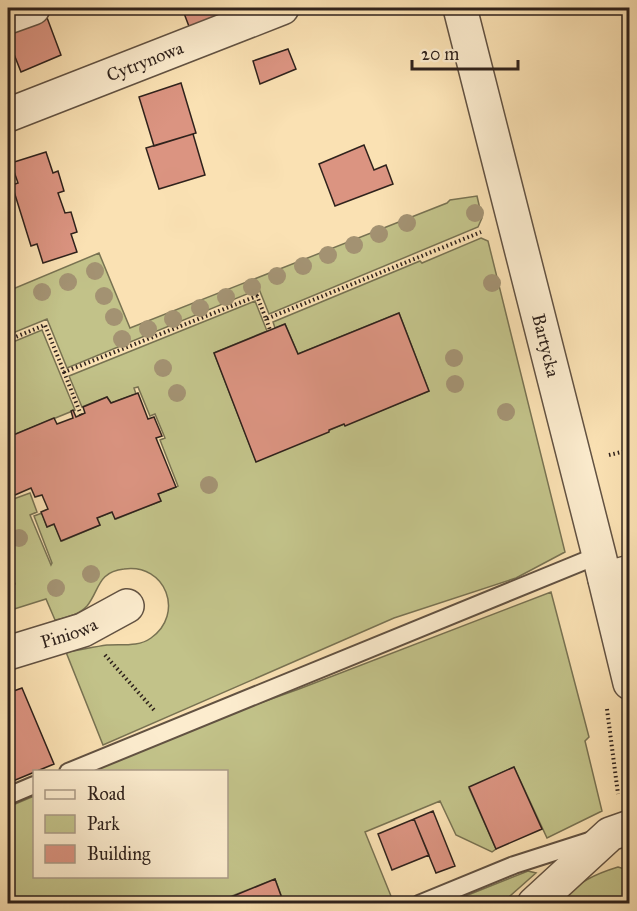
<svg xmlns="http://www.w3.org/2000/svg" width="637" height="911" viewBox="0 0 637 911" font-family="'IM FELL Great Primer',serif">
<rect width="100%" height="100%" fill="#fae1b3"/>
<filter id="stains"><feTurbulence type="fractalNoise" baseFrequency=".00333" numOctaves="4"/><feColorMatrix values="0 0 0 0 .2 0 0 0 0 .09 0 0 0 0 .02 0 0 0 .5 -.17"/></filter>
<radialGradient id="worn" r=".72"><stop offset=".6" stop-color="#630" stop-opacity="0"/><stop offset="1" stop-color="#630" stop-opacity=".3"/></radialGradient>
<path fill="#c2c289" stroke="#787252" stroke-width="1.5" d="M477,196L482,218L478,227L269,314L259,289L67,368L47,319L8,335V291L99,253L130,328L447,203L450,200Z
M481,238L488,241L565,552L516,578L394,618L103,745L66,652C80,650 93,647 107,645C121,644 139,647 151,638C185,614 166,563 124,569C97,572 100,590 87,606C79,615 66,618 55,620L46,599L8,611V588L15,584L8,566V511L10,509L8,501L30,493L37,512L30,515L51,565L52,563L34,516L42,513L47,527L54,524L62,541L100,525L97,518L112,512L116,519L161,501L158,494L178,486L160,440L165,438L155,414L150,416L138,387L134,388L136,394L111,403L107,397L82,407L69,376L255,301L267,331L214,353L256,461L344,424L345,425L429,391L399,313L298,354L285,324L275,328L273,322L420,261L422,263Z
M42,330L75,410L11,436L8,427L9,424L8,420V344Z
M551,592L589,737L585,741L602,811L547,838L514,767L469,788L496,849L492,852L456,835L440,801L365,832L393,901L388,903H284L275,879L214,903L8,904V807L34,796V876H226V772L92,771L163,738L299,689Z
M618,867L628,870L629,903H564L561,899C579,882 595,874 618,867Z
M528,871L536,873L502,903H448Z"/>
<path fill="#db9481" stroke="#2f221c" stroke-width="1.5" d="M182,8H229L231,13L190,29Z
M46,15L61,55L21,72L8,39V32Z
M288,49L296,69L260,84L253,61Z
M181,83L196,133L154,146L139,97Z
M193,134L205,175L159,189L146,148Z
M364,145L374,170L386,165L393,184L335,206L319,164Z
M46,152L53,173L58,171L64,191L58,193L65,213L71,212L77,232L71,234L77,252L43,263L37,244L31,246L12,185L18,183L11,163Z
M399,313L429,391L345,426L344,424L329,430V432L256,462L214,353L285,324L298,354Z
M138,393L148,419L154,417L162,436L156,438L176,487L158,494L161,501L115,519L112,512L97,518L100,525L61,541L54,524L47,527L41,512L48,509L42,495L35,497L31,488L8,498V427L11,436L54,418L57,424L73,418L71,411L73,410L76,417L85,413L83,407L107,397L111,403Z
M22,688L54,764L8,783V785V693Z
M514,767L542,829L496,849L469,787Z
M433,811L455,866L436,873L414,819Z
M414,819L429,855L392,870L378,834Z
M275,879L284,904H214Z"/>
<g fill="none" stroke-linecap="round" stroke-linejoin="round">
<g stroke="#625242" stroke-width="20">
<path id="service" d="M68,772L599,555
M8,796L34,785
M419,904L514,865L592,840"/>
</g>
<g stroke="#625242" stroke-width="36">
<g id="minor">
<path d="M8,17L33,8"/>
<path id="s1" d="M8,115L282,8"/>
<path d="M605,579L630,572"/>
<path id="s2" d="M8,653L83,630L127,606"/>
<path d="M534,904L610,834L630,827"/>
</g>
</g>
<g stroke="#625242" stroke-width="36">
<g id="tertiary">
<path id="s3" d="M460,8L599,555L630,683"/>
</g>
</g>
<path stroke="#2f221c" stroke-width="4" stroke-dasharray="1.5 3" stroke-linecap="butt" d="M266,319L270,330
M8,340L45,325L64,372L257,296L266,319L481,232
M64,372L81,415
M609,455L630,450
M105,655L154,710
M607,709L618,794"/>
<use href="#service" stroke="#fcecce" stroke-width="16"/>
<use href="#minor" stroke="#fcecce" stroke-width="33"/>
<use href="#tertiary" stroke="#fcecce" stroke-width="33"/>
</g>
<g fill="#a39272">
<circle cx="475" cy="213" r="9"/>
<circle cx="407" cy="223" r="9"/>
<circle cx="379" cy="234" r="9"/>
<circle cx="354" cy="245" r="9"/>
<circle cx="328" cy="255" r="9"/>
<circle cx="303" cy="266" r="9"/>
<circle cx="95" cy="271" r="9"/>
<circle cx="277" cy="276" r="9"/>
<circle cx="68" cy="282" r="9"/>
<circle cx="492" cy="283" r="9"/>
<circle cx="252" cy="287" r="9"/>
<circle cx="42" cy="292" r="9"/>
<circle cx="104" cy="296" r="9"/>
<circle cx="226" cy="297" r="9"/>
<circle cx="200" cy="308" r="9"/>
<circle cx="114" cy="317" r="9"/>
<circle cx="173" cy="319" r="9"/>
<circle cx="148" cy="329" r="9"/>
<circle cx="122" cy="339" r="9"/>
<circle cx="454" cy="358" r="9"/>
<circle cx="163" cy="368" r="9"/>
<circle cx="455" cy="384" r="9"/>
<circle cx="177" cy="393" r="9"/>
<circle cx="506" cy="412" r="9"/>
<circle cx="209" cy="485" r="9"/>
<circle cx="19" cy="538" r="9"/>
<circle cx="91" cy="574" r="9"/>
<circle cx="56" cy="588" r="9"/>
</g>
<g text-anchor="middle" stroke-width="6" stroke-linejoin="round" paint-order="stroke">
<g font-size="18" fill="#2f221c" stroke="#fcecce">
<text dy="6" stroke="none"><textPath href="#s1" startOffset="147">Cytrynowa</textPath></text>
<text dy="6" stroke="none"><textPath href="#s3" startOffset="348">Bartycka</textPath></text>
<text dy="6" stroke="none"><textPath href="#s2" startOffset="64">Piniowa</textPath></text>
</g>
</g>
<rect width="637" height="911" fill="none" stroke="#fae1b3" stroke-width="30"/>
<rect x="9" y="9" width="619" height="893" fill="none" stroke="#2f221c" stroke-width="3"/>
<rect x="15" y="15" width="607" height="881" fill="none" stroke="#2f221c" stroke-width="1.5"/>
<rect x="33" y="770" width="195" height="108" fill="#fcecce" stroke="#aa9b87" stroke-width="1.5"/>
<rect x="45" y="790" width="30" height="9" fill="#fcecce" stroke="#aa9b87" stroke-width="1.5"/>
<text x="87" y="800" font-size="18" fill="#2f221c">Road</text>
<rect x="45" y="815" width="30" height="18" fill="#c2c289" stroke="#aa9b87" stroke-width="1.5"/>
<text x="87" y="830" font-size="18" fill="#2f221c">Park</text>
<rect x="45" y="845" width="30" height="18" fill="#db9481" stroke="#aa9b87" stroke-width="1.5"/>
<text x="87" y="860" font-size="18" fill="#2f221c">Building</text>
<path d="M412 60v9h106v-9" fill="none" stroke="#2f221c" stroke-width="3"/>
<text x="421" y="60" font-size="18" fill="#2f221c" stroke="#fcecce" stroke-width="4.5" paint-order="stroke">20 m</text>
<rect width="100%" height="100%" filter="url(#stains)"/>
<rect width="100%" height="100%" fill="url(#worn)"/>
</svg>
